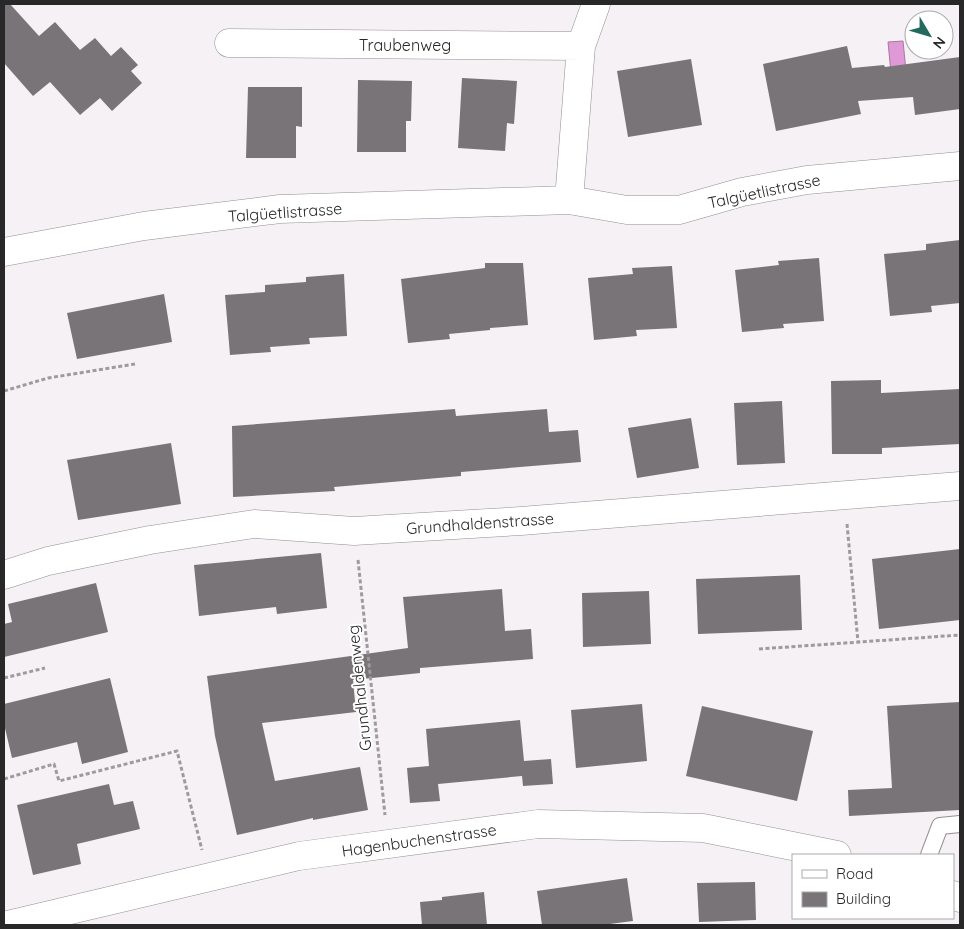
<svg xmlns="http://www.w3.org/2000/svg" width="964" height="929" viewBox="0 0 964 929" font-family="Quicksand,sans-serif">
<rect width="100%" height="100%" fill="#f5f1f5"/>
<path fill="#de99d6" stroke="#a877a2" d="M903,41L906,71L891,73L888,42Z"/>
<path fill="#787478" d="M4,4H10L39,36L55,22L80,50L95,38L111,56L121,47L138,65L131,71L142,83L112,111L100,98L80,115L50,82L33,96L4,63Z
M847,46L852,68L884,65L885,67L960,57V109L915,115L913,97L858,101L861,114L776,131L763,64Z
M691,59L702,125L628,137L617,71Z
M462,78L517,81L514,124L507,123L505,151L458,148Z
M358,80L412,81L411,121H406V152H357Z
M248,87H302V127L296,126V158H246Z
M960,240V303L931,306L932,312L890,316L884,254L926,250V244Z
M819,258L824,321L783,324L784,328L742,332L735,270L779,265L778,261Z
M485,263H523L528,325L490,328V330L449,334L450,339L408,343L401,279L485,268Z
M672,266L677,328L636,330L637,336L594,340L588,278L633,274L632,268Z
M344,274L347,336L309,338L310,344L270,347L271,352L230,355L225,295L265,292V285L306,282V277Z
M164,294L172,342L77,359L67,313Z
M881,380V393L960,389V444L882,448V454H832L831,381Z
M782,401L785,463L737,465L734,403Z
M455,409L456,416L547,409L549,432L578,430L581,462L461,472V476L334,487L335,491L233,497L232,426Z
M691,418L699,468L637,478L628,428Z
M171,443L181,504L78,520L67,460Z
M960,549V620L879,629L872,559Z
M321,553L327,608L277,614L276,607L199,616L194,565Z
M800,575L802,630L698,634L696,579Z
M96,583L108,632L4,657V624L12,622L8,604Z
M502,589L505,631L531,629L533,659L420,668V673L353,680L356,712L262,723L275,781L360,767L368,810L313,820V818L237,835L215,736L207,676L408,648L403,597Z
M649,591L651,644L583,647L582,593Z
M110,678L128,752L82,764L77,742L12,758L4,724V704Z
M960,702V810L849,816L848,790L892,788L887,706Z
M642,704L647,761L576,768L571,710Z
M702,706L813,731L797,801L686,776Z
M520,720L524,761L551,759L553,784L523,786L522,776L438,784L440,801L410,803L407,768L429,766L426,729Z
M109,784L114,805L133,801L140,829L77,844L81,864L33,875L17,805Z
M627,878L633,921L602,925H542L537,891Z
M755,882L756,920L699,922L697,883Z
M484,892L487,925H422L420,902L442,900V897Z"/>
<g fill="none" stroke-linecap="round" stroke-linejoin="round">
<g stroke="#938f92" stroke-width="18">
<path id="lane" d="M929,855L940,826L960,824"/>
</g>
<g stroke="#938f92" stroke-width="29">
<path id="street" d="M229,43L581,46
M569,200L581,46L596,4
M4,252L144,226L280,209L569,200L627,210H679L742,192L807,180L960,166
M4,575L48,561L150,540L254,524L354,531L521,521L960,486
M953,895L960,898
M7,925L299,856L538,824L703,828L837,855"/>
</g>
<path stroke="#9e9b9e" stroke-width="3" stroke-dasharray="4 2.5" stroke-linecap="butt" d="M4,391L48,378L135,364
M847,524L858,642
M358,560L385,815
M759,649L960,635
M4,678L45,668
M4,779L54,764L59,781L177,751L202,850"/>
<use href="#lane" stroke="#fff" stroke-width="16"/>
<use href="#street" stroke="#fff" stroke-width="28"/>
</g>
<g text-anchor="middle" stroke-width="4" stroke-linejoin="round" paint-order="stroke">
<g font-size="16" fill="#292829" stroke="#fff">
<text x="405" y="51">Traubenweg</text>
<text transform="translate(764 191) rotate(-12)" y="6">Talgüetlistrasse</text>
<text transform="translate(285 212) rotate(-4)" y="6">Talgüetlistrasse</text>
<text transform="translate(480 523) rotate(-4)" y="6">Grundhaldenstrasse</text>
<text transform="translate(359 688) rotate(-96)" y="6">Grundhaldenweg</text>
<text transform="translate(419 840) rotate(-8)" y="6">Hagenbuchenstrasse</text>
</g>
</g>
<rect width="964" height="929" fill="none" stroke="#292829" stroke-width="10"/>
<rect x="792" y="854" width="162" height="65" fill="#ffffff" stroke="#a9a9a9"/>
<rect x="802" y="870" width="25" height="8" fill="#ffffff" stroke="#a9a9a9"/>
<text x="836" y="879" font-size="15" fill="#292829">Road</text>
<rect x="802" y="892" width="25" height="15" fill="#787478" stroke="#a9a9a9"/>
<text x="836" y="904" font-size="15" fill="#292829">Building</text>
<g transform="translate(929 35) rotate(128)"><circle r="24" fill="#ffffff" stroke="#a9a9a9"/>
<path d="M0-4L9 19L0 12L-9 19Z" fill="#22695e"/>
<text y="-8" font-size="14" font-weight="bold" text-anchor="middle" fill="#292829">N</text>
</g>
</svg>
